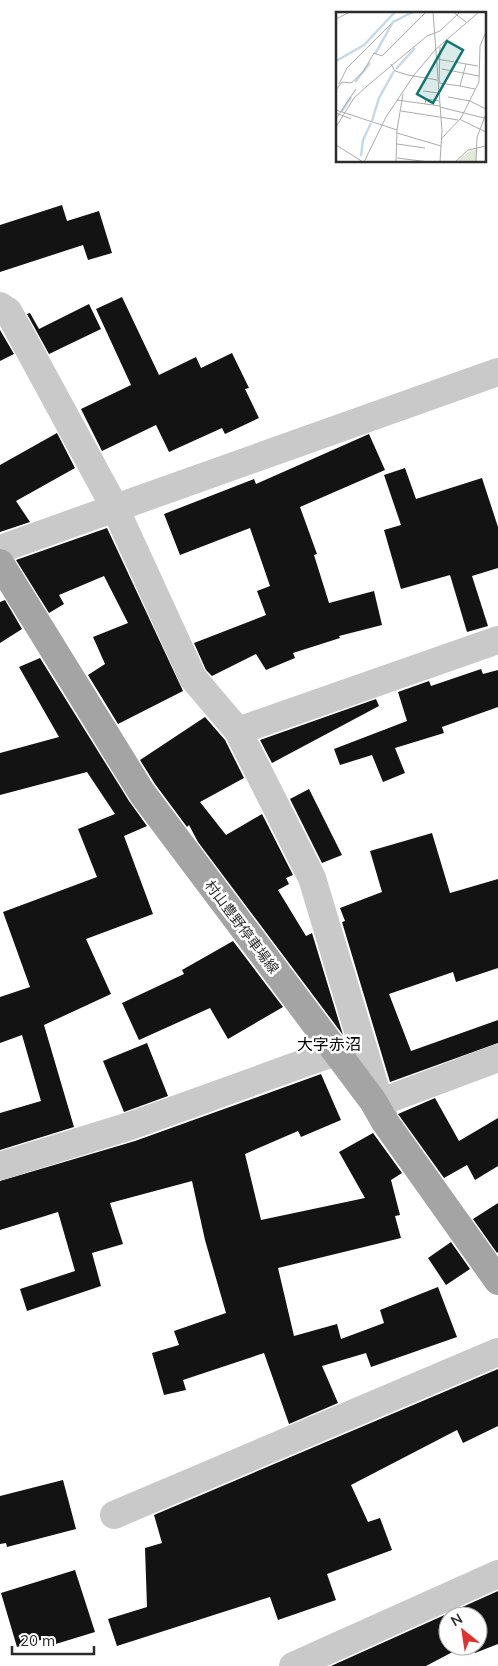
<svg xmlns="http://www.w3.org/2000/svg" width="498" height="1666" viewBox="0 0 498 1666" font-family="Mulish,'Noto Sans JP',sans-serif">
<rect width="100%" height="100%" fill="#fff"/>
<path fill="#131313" d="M62,205L67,221L99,211L112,253L88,260L83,245L0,272V225Z
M122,297L159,375L196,357L201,368L232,353L249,388L245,389L259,418L225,434L222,428L169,452L156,425L102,451L81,409L131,385L96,309Z
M89,304L101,329L49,354L27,314L30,313L39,329Z
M0,330L14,354L0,361Z
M57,433L75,468L16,501L30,522L0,532V465Z
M369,434L385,470L300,507L317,554L314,555L329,603L374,591L382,625L339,636L340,638L293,653L295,658L266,670L256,654L212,676L206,670L194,643L266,615L257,591L270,586L250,528L180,555L164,514L254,479L256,484Z
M405,468L416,499L482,478L498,527V568L472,576L488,626L467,632L450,575L401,589L384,530L401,525L384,475Z
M107,528L183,691L118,724L88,675L105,664L93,637L128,623L104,576L59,595L64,604L49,613L16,560Z
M5,600L22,629L0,643V602Z
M40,658L129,801L147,826L124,836L153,914L86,939L111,994L44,1025L74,1127L0,1150V1113L41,1101L22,1035L0,1043V997L30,987L3,912L97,877L78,829L115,814L87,772L0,795V753L59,737L19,667Z
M481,669L483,674L498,670V707L442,727L444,733L395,748L405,773L383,782L372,755L340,765L334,749L407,721L398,692L429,681L431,686Z
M376,699L379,706L272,763L260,740Z
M205,717L225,740L244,778L200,802L226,835L262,814L293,875L286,878L289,884L278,890L306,936L312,933L343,1035L198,842L189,825L187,827L155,784L140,760Z
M309,789L342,855L322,863L290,799Z
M432,833L450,893L498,879V968L456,982L453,972L389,994L411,1051L498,1020V1043L390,1082L342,922L345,921L340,908L382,892L370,851Z
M233,941L283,1007L228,1039L210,1008L139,1040L122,1003L184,974L182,970Z
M147,1043L168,1096L124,1112L103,1061Z
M321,1074L341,1120L301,1137L298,1131L245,1154L261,1220L365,1198L339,1152L373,1133L402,1173L391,1180L400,1215L395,1216L401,1238L278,1268L294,1336L337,1324L341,1339L384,1323L380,1310L438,1287L457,1337L371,1367L366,1353L322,1366L338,1403L289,1424L264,1353L183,1380L186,1390L164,1395L152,1353L179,1345L174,1331L226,1313L205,1240L192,1181L110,1203L123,1244L92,1253L101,1286L27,1311L20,1289L75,1271L58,1212L0,1230V1181L135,1141Z
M435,1098L459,1141L498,1118V1166L475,1180L467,1165L444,1178L398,1114Z
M498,1203V1252L497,1253L473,1219Z
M451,1242L470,1269L446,1285L428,1258Z
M498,1369V1426L463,1443L457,1430L351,1485L368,1522L380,1518L392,1550L327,1574L336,1600L278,1620L270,1597L117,1646L108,1619L147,1607L145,1548L162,1543L154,1515Z
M63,1480L76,1529L7,1547L6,1543L0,1544V1496Z
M75,1570L95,1632L46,1647L44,1639L17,1647L1,1593Z
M498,1591V1644L475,1653L472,1646H478V1616H448V1646H464L426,1666H331Z"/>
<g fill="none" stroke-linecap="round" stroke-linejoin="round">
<path stroke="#c9c9c9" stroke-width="28" d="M0,306L8,311L115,508L193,678L238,731L312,878L383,1114
M0,549L498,372
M238,731L498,640
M381,1102L498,1058
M0,1166L130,1126L335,1052
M114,1515L498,1352
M293,1666L498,1574"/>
<path stroke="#a4a4a4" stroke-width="28" d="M0,563L142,793L373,1101L385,1122L498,1281"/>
</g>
<g text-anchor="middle" stroke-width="5" stroke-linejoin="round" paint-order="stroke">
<g font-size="14" fill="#2c2c2c" stroke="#fff">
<text transform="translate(242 927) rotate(53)" y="5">村山豊野停車場線</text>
</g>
<g font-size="16" fill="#000" stroke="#fff">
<text x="329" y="1050">大字赤沼</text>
</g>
</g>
<g transform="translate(336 12)">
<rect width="150" height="150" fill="#fff"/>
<path d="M142,137L140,150H120L132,140Z" fill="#e1eada"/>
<path fill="none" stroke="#c6d9e9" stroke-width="2.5" d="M39,42L57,10L77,0M0,49L28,33L59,0M60,57L79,36M19,70L34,51M6,99L15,85M36,109L43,86L58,59M25,144L27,128L35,111"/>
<path fill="none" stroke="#ababab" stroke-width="1" d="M97,0L106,119L104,150M117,0L130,10M0,7L14,0M101,47L142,54M55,52L59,59L72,63L101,68M130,52L124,74L139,77M106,57L143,64M103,70L104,35M103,71L124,74M3,72L11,56L55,12M0,78L6,70L15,71L27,60L38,41L46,44L90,0M87,79L102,81M112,85L134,89M61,88L104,94M134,89L150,97M89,92L90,87L103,89M104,95L148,106M0,98L61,118M65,99L122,108M0,101L15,107M0,107L20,77M123,107L150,120M0,115L18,86L31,74L91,24L104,19L124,0M61,121L105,134M105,127L125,106L143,70L144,34L150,20M61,132L89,136M0,133L27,150M61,146L93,150M28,150L50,105L78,63L100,37L143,0M60,150L61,118L67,82M119,150L132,138L150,134M140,150L141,125L150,102"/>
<path fill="#0f766e" fill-opacity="0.15" stroke="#0f766e" stroke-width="2.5" d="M111,29L127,38L97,91L81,82Z"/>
<rect width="150" height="150" fill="none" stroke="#2c2c2c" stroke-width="2.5"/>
</g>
<g transform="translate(463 1631) rotate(330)"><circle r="24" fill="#ffffff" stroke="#ababab"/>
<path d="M0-4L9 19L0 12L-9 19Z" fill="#df3332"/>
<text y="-8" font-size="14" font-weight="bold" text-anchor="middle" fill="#2c2c2c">N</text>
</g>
<path d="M12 1646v8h82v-8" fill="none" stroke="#2c2c2c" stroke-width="2.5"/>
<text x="20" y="1646" font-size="15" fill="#2c2c2c" stroke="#ffffff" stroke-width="4" paint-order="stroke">20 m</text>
</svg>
